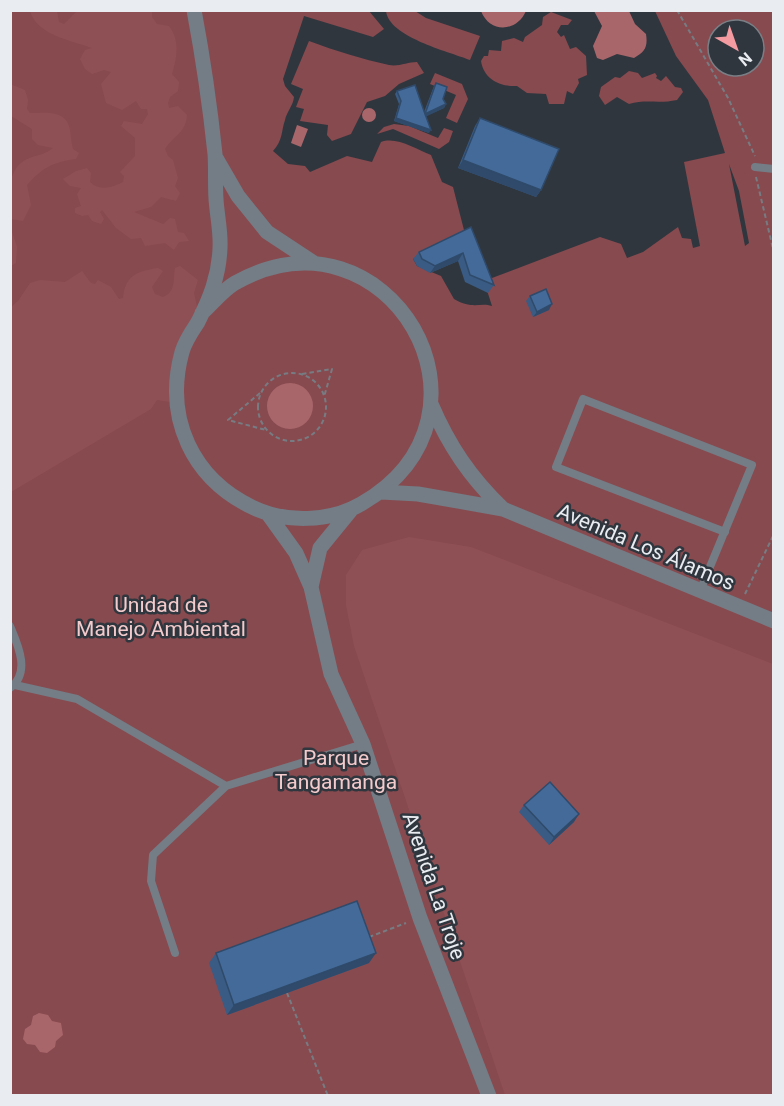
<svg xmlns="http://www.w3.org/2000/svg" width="784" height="1106" viewBox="0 0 784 1106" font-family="Roboto,sans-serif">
<rect width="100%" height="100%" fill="#30363e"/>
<path fill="#874a4f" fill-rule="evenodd" d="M10,11H369L384,29L373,37L304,16L283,79L285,86L294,97C293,106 287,111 285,120C281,132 283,140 273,151L288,164L305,166L310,172L347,156L372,162L381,142C396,136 416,149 431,155L442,182L453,187L465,234L413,259L417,266L441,276L454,299C473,310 480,302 492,306L484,281L600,237L621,244L627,258L643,252L678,227L682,238L691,239L693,248L700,246L684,162L725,153L708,100L676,56L655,11H773V1095H11ZM718,30H754V66H718ZM729,164L739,191L749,243L745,246Z
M386,11H415L426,18L480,36L470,60C447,51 389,37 386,11Z
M551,12L572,20L568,25H561L557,32L561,37L564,35L570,49L576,47L586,56L587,75L578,79L579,83L573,94L567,91L564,104H549L546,94L527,93L517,86C501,87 484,80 481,61L484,56H488L489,50L501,51L502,41L514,38L523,42L525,37L542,25L543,17Z
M309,41C336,51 362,59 389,65C398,67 408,62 417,62L424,73L399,84L385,96L367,102L351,134L332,141L327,135L328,125L300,121L304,109L296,107L303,89L291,84Z
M629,71L638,73L642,78L655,73L657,76L656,78L661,81L666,76L675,87L681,88L683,92L677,100C659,104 645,99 629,104L617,97L605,105L599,96L601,87L615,77L620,78Z
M435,73L462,84L468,99L457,123L446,118L456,95L430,84Z
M394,124L409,126L438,138L444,128L453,131L449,142L439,149L393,129L377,134L384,127Z"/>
<path fill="#8f5055" d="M30,11H57L59,22L64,24L77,11H152V17L157,24L169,26C180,40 177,57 172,74L179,82L178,91L170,97L168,103L169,108L178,106L187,115C186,133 174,135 165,149L168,156L173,160L178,178L175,186L180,193L176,201L161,197L151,207L134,212L163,224L170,218L175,219L178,232L184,233L189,241L179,242L174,250L165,243L145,246L141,238L131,239L116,228L102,210L100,212L104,219L101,224L92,221L88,215L82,216L75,213V208L81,206L77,194L81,188L70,186L63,179L76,171L87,168L91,173L90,182C100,192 113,187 123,182L124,176L120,172L135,156V138L121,126L124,121L142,124L148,114L147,109H141L136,101L122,110L106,103L101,84L111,72L104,70L92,74L85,69L80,59L85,50L92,48C70,40 37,35 30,11Z
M10,84L25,90L28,100L27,109L30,113C44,113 67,109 70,130C71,136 71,142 73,149L79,153L76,159C53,162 42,168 27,185L31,205L23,221L11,219C10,198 5,170 27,159C36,155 45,155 53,148L38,145L32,139V129L11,116Z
M11,229L17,247L16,263L11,266Z
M180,266L198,280L194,293L199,316L170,402L157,400L151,409L11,492V307L18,301L30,283L40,280L65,282L82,271L91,283L95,284L98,280L111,287L119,299L123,298C125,275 138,271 158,268L163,271L152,287L155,294L163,297C176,292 173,280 175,268Z
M409,537L471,547L773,664V1095H505L354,646L346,605V575L362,550Z"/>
<path fill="#a8666b" d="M481,11H526C517,32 490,34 481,11Z
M594,11H629L635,24L646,34C648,47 645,52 634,58L617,54L603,60L597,58L593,46L602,26Z
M362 115a7 7 0 1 1 14 0a7 7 0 1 1-14 0Z
M297,125L308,129L301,147L291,143Z
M267 406a23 23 0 1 1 46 0a23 23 0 1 1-46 0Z
M39,1013L48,1015L52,1021L61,1023L63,1035L56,1041L55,1047L47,1053L40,1052L35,1045L27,1044L23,1039L25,1029L31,1025L33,1016Z"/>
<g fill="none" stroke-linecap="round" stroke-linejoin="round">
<path stroke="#777c83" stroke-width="2" stroke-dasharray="4.5 3" stroke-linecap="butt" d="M677,10L728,98L755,156
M756,177L774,253
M258 407a34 34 0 1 1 68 0a34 34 0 1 1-68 0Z
M302,374L332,369L324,397
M260,393L228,420L266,430
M745,594L774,534
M369,937L406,923
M287,993L328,1096"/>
<path stroke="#747c85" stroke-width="8" d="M755,167L774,169
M700,591L752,465L583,399L556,467L725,532
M10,626C18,645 31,673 10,688
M15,685L77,699L226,786L363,744
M175,953L151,881L153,855L226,786"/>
<path stroke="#747c85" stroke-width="15" d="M194,10C203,58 210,106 215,154C216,169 215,184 216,199C217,215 221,232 220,248C219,276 210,298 198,322C192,331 185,341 182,352C164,418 192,479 254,508C286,523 330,522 361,504C516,415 387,197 235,283C223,290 213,303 202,313
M216,158L238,196L267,232L314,263
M431,404C449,446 470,477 503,509
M381,492L418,494L503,509L774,621
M268,514L296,553L311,587L331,674L363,744L420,918L489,1096
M311,587L320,548L351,510"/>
</g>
<path fill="#3a5b83" d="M436,83L446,104L444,108L426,116L429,133L394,121L399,104L395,94L397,91L424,112L434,86Z
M480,118L541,190L536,197L458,168L475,126Z
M471,227L494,285L488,293L465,282L458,261L430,273L417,266L413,259L419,252Z
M530,296L549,310L533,317L526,301Z
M524,805L574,822L549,845L519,812Z
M216,953L369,963L227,1015L209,963Z"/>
<path fill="#2f4a6a" d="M446,104L444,108L423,118L425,114Z
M396,118L431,130L429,133L394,121Z
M463,160L541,190L536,197L458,168Z
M463,253L458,261L430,273L435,266Z
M552,304L549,310L533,317L537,312Z
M579,814L574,822L549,845L554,837Z
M376,953L369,963L227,1015L234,1005Z"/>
<path fill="#436a98" stroke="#2f4a6a" stroke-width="1.5" d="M436,83L447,87L443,99L446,104L425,114L431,130L396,118L401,101L397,91L415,85L425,114Z
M480,118L559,149L541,190L463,160Z
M471,227L494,285L470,275L463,253L435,266L422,259L419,252Z
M546,289L552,304L537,312L530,296Z
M550,782L579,814L554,837L524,805Z
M357,901L376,953L234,1005L216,953Z"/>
<g text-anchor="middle" stroke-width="5" stroke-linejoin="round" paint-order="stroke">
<g font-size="21" fill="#e9edf2" stroke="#30363e">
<text transform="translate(646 547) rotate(23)" y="7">Avenida Los Álamos</text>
<text transform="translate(434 886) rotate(71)" y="7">Avenida La Troje</text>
</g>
<g font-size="21" fill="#f3cbcc" stroke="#30363e">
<text x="161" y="612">Unidad de<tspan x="161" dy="24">Manejo Ambiental</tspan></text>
<text x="336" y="765">Parque<tspan x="336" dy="24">Tangamanga</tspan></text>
</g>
</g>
<rect width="784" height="1106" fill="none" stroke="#e9edf2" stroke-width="24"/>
<g transform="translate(736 48) rotate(140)"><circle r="28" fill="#30363e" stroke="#7a7f86" stroke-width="1.5"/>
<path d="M0-4.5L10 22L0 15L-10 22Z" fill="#f49aa1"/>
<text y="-9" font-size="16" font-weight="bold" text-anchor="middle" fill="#e9edf2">N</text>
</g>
</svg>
